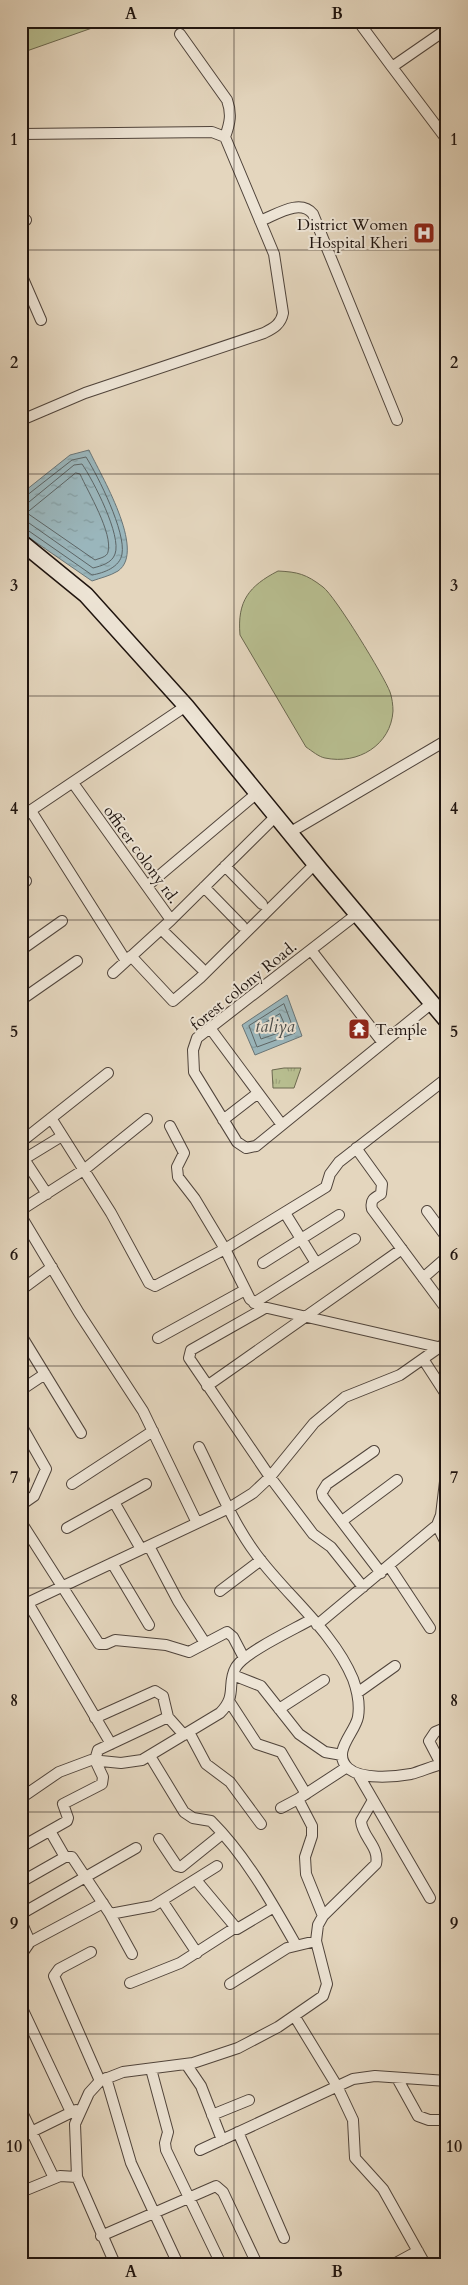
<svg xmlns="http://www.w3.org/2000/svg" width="468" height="2285" viewBox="0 0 468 2285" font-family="Cardo,serif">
<defs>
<pattern id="park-tufts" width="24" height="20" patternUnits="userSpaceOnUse" patternTransform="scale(1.25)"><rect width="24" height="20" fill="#b7bd8f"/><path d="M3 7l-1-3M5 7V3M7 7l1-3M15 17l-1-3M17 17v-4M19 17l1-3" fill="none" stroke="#9da27a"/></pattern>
<pattern id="water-ripples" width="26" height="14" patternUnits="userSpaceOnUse" patternTransform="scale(1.25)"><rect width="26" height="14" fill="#9ab6bc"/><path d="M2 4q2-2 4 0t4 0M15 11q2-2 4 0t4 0" fill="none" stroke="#849ca0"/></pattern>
</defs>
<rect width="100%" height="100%" fill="#e4d6be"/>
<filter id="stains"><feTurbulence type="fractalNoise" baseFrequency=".004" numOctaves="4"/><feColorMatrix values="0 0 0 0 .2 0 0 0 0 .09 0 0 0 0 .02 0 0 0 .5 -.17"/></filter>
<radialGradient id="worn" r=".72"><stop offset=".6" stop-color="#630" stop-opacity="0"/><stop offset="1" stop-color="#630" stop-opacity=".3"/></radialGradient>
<path fill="#b7bd8f" stroke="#6b684f" d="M21,21H112L21,53Z
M278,571C298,572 306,574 323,587C335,596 384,676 390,692C392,697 393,706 393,711C391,745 358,765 325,758C319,757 312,751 306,747L240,635C237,601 249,586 278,571Z"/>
<path fill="url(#park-tufts)" stroke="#6b684f" d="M284,1068H301L294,1088H273L272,1070Z"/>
<path fill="url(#water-ripples)" stroke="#697577" d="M89,450C100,474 147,551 118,571C110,576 100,578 92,581L21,532V494L70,455Z
M287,995L302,1036L255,1055L242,1025Z"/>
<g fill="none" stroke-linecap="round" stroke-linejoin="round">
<path stroke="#5c6566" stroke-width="1" d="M76,473L80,474C88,492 113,533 108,552C107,557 100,558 95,560L27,513Z
M21,497L26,496L72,460L86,457C98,476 126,532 122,554C120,567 104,573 92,575L26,529L21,528
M21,504L29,502L74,465L82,464C93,480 122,536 115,554C112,563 101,566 93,568L29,523L21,522
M284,1004L295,1033L257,1047L249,1026Z
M280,1014L287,1030L261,1039L257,1028Z"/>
<g stroke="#50443b" stroke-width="12">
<path id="street" d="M358,21L392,67L447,29
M180,34L227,100C232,114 230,123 225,137
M392,67L447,140
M21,134L212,132L225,137L274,254L283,313C281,324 274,328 264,333L85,393L24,419
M260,221C276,215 300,198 313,214L397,420
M21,223L26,220
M21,274L41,320
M73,783L171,920L276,816
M31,811L126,961
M21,817L186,706
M289,833L447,740
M225,866L262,904
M21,885L26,881
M147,886L257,793
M204,887L242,926
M357,914L197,1038L193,1050L194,1072L237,1142L246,1148L256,1146L432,1003
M161,929L201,968
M21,950L62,921
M311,950L383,1043
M131,956L173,1001L200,978L315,864
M113,973L171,920
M21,1000L77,961
M21,1027V1038
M210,1028L282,1125
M51,1118L111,1213L149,1283L155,1286L225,1249L195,1199L178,1177L177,1167L184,1153L170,1126
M223,1120L258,1093
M21,1142L108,1073
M356,1148L382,1184L381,1194C374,1198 370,1200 372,1209L447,1310
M24,1159L47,1194
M21,1161L62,1136
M21,1210L85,1169L147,1119
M427,1211L447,1238
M285,1213L316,1263
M21,1216L79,1313L143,1411L197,1523
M263,1263L339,1215
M423,1278L447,1257
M21,1290L52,1267
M254,1303L355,1239
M265,1308L191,1350L189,1358L270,1477L313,1534L331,1547L363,1587
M21,1335L81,1433
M158,1338L245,1290
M438,1347L259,1306L250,1299L225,1249L326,1187L330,1174L339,1162L447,1078
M423,1359L447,1396
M207,1386L402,1249
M21,1390L45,1374
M21,1425L46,1469L34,1496L21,1505
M199,1447C217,1483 232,1522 256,1554C287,1596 333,1631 353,1679C357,1690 360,1705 358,1717C355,1733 331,1752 348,1768C361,1780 394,1777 411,1774C423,1771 434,1765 447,1763
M374,1451L327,1484L322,1492L323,1497L381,1573
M21,1476L24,1480
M72,1484L153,1431
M114,1502L141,1549
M342,1521L397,1480
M21,1522L99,1644H106L115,1640L166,1645L189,1652L227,1632L233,1637L244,1658
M437,1525L447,1545
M67,1528L146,1484
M149,1546L178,1601L205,1643
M112,1563L149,1625
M389,1566L430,1628
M220,1591L261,1560
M28,1603L111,1744
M21,1606L229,1508L253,1493L270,1477L314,1423L345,1397L400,1375L447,1342
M317,1625L437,1525L441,1515L447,1465
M233,1675L261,1686L299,1734L325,1752L342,1755
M357,1693L395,1666
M229,1701L257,1744L281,1752L306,1794
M279,1709L324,1680
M95,1718L155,1691L163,1696L168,1717
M189,1732L206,1764L230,1782L261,1824
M150,1756L184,1812L193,1818L211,1821C246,1856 271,1901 296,1945
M441,1764L429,1741L435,1732L447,1727
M358,1774L430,1898
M21,1798L59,1772L91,1760L121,1763L142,1760L220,1713C238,1695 226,1684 236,1667C245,1652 295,1629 312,1619
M281,1808L298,1799
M50,1831L65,1857
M159,1839L177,1866L181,1867L222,1834
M21,1847L67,1821L68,1818L63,1804L102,1784L103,1777L95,1760L98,1750L168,1717L184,1735
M21,1882L65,1857H72L110,1914L153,1906L217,1866
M163,1902L197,1953
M21,1914L136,1848
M110,1914L132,1954
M323,1916L306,1874L305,1857L312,1836V1826L298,1799L347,1767
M21,1921L30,1942L21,1955
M237,1929L274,1907
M30,1942L103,1903
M91,1952L59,1969L54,1976L100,2081
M130,1983L180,1963L233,1929H237L196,1880
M230,1984L287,1948L316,1941
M21,2006L71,2112
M295,2017L337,2086L353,2120L355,2158L383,2189L425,2264
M186,2064L201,2086L222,2140
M151,2069L168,2132L165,2143L166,2150L221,2264
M106,2078L131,2163L178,2264
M397,2078L418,2116L429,2120H447
M21,2110L54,2178
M212,2115L249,2100
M238,2132L284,2238
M21,2137L76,2110
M200,2150L353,2079L375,2076L447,2081
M77,2177L75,2124L89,2093L100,2081L123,2072L193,2063L238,2048L278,2027L323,1996L327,1984L316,1941L318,1925L323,1916L376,1864C380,1847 362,1837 361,1821L373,1800
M21,2192L60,2176L77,2177L115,2264
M101,2236L216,2186L223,2192L257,2264
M394,2264L418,2251"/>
</g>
<g stroke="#1f140f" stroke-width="18">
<path id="secondary" d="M21,542L86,595L186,706L321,871L447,1021"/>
</g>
<use href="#street" stroke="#ede4d5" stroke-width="10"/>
<use href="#secondary" stroke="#ede4d5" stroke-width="15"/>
</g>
<path fill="none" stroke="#1f140f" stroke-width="1" stroke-opacity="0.55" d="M234,21V2264M21,250H447M21,474H447M21,696H447M21,920H447M21,1142H447M21,1366H447M21,1588H447M21,1812H447M21,2034H447"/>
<defs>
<g id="hospital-square" transform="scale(1.125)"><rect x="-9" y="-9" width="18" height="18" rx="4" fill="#8f2418" stroke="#ede4d5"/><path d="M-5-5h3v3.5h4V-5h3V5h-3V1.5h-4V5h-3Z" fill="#fff"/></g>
<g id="temple-square" transform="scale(1.125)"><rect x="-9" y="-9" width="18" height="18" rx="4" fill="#8f2418" stroke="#ede4d5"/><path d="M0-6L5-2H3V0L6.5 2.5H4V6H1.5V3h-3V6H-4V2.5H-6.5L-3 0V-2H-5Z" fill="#fff"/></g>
</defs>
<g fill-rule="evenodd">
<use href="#hospital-square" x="424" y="233"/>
<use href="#temple-square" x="359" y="1029"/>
</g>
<g text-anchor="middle" stroke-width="4" stroke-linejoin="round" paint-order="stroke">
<g font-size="16" fill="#1f140f" stroke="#ede4d5" text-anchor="end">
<text x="408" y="230">District Women<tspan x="408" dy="18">Hospital Kheri</tspan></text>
<text x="375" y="1035" text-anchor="start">Temple</text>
</g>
<g font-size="16" fill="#1f140f" stroke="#ede4d5">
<text transform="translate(142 854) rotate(54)" y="6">officer colony rd.</text>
<text transform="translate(243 985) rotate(-39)" y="6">forest colony Road.</text>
</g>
<g font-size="18" font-style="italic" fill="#4a4d4c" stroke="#ede4d5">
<text x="275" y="1032">taliya</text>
</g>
</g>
<rect width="468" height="2285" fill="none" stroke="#e4d6be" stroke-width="55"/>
<rect x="28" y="28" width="412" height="2230" fill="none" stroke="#1f140f" stroke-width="2"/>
<g font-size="16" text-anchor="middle" font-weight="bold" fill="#1f140f">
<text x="131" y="19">A</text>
<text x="337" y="19">B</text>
<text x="14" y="145">1</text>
<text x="454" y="145">1</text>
<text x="14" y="368">2</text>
<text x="454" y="368">2</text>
<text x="14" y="591">3</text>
<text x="454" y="591">3</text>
<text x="14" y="814">4</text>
<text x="454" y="814">4</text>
<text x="14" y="1037">5</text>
<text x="454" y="1037">5</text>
<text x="14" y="1260">6</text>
<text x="454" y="1260">6</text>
<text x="14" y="1483">7</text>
<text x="454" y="1483">7</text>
<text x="14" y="1706">8</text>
<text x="454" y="1706">8</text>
<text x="14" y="1929">9</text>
<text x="454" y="1929">9</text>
<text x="14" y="2152">10</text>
<text x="454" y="2152">10</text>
<text x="131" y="2277">A</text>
<text x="337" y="2277">B</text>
</g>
<rect width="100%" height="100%" filter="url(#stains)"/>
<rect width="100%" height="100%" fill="url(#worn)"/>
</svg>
